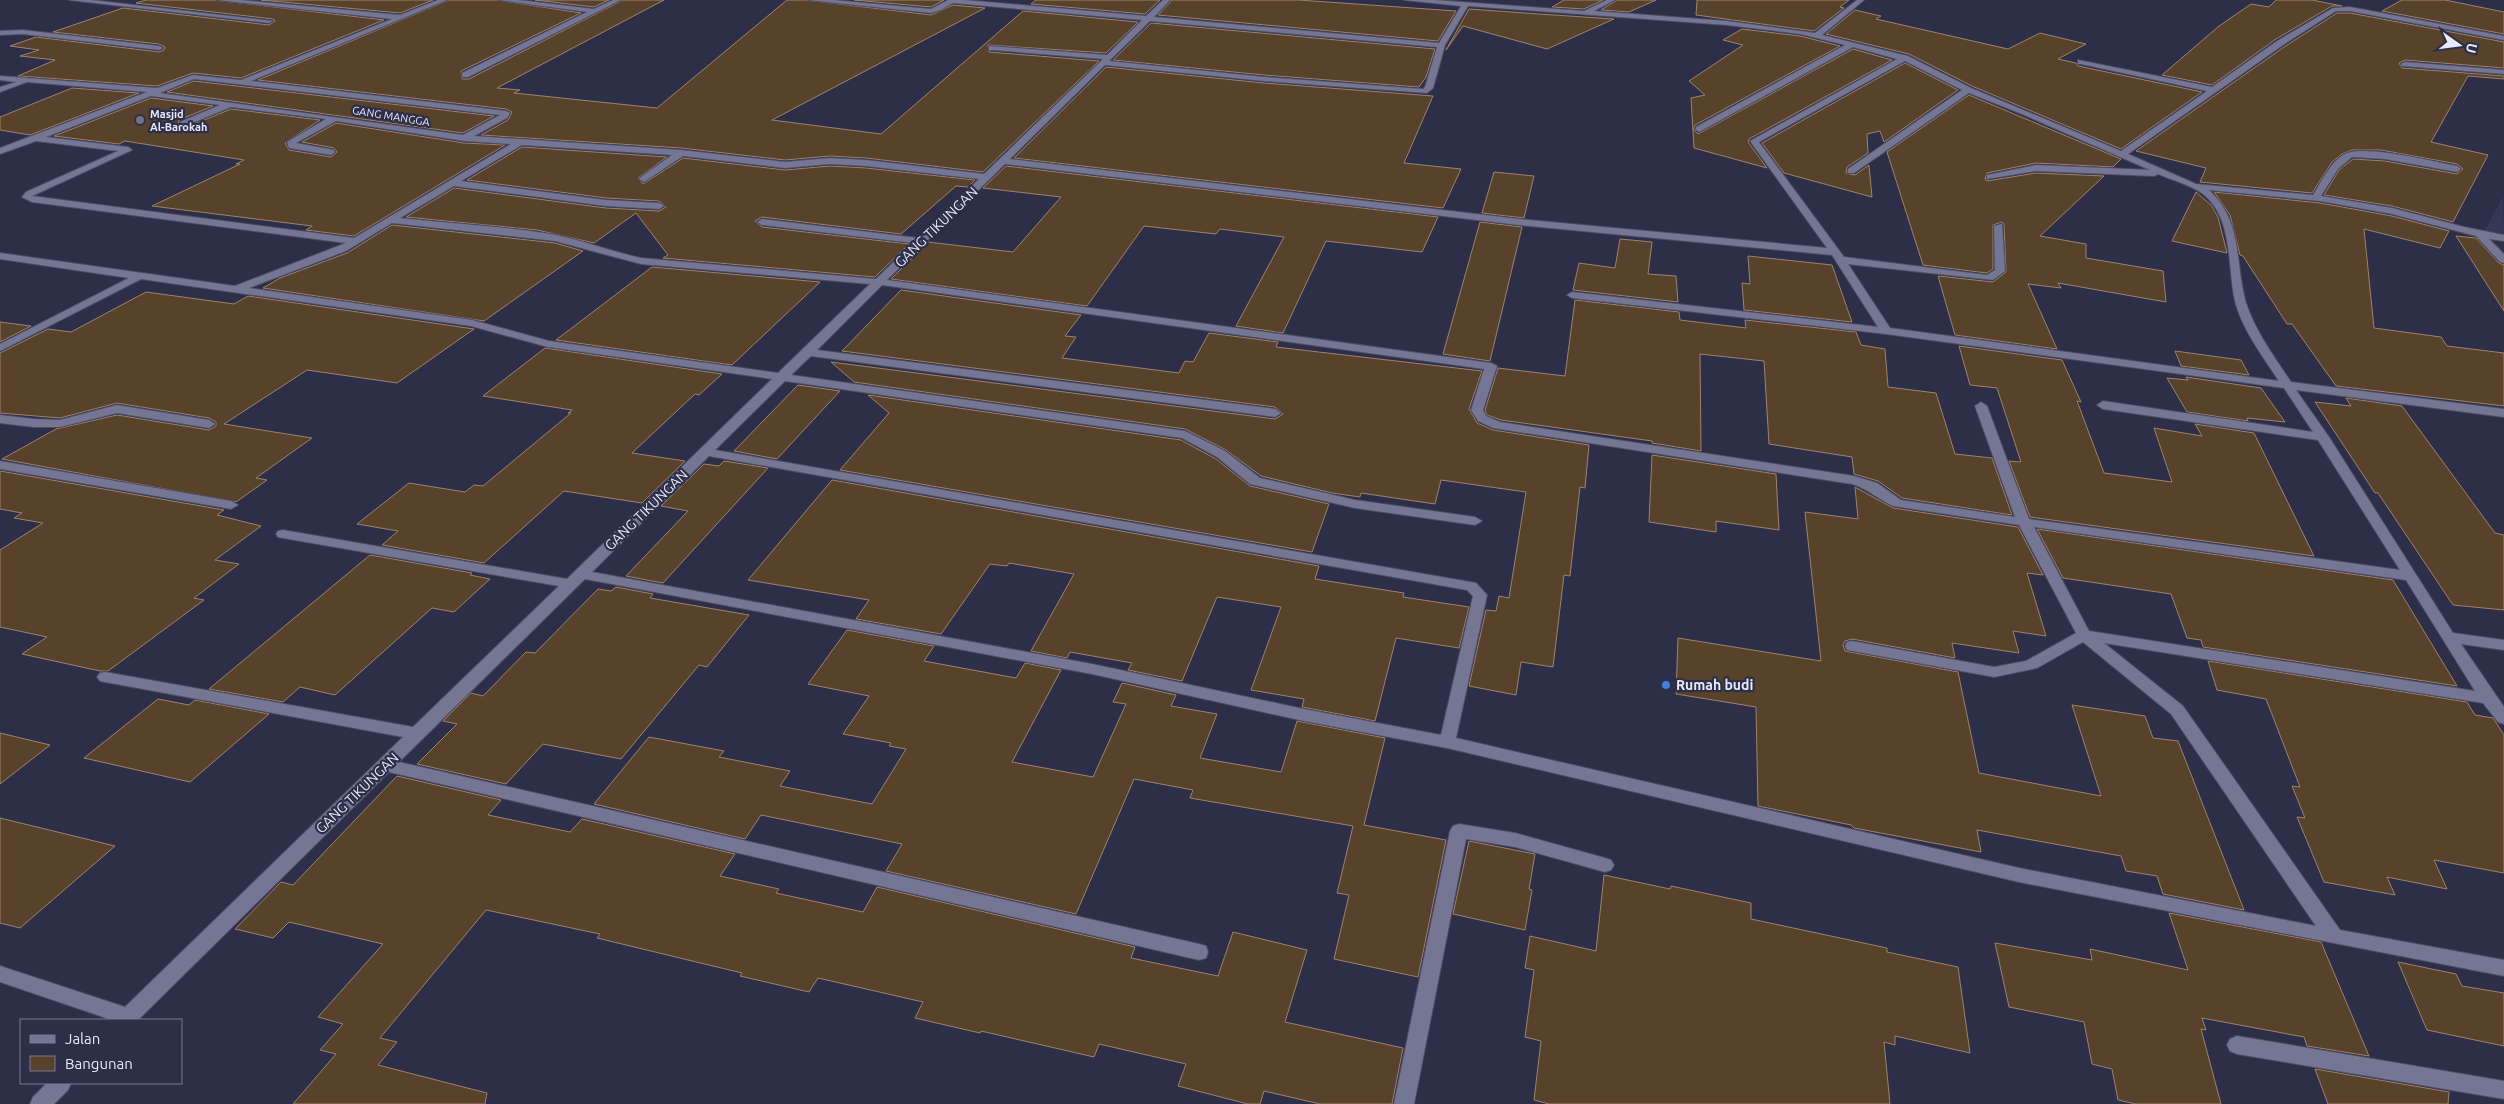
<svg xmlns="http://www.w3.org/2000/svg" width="2504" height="1104" viewBox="0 0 2504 1104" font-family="Ubuntu,sans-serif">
<rect width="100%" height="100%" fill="#2d2e48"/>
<path fill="#363657" d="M2503,196L2504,235L2484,232Z"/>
<path fill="#59422c" stroke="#9d836b" d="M146,0H215L384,20L241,78L193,73L157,86L18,76L55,60L20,56L39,50L10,46L36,37L159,52L164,50L165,47L159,44L53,32L123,8L269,25L275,21L273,19L136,3Z
M261,0H433L400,13Z
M449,0H497L581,13L461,71L462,79H469L623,0H664L497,88L520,90L514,93L657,108L787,0H806L931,15L953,5L985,8L772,120L881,134L1023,11L1138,22L1106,53L988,45L989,52L1099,61L983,172L866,158L830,156L785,160L681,148L481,135L508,120L512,112L506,109L258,80Z
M535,0H609L594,7Z
M854,0H944L931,7Z
M1036,0H1160L1145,14L1031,4Z
M1172,0H1299L1456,11L1438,41L1158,15Z
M1564,0H1603L1584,9L1552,7Z
M1617,0H1656L1629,12L1601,10Z
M1697,0H1849L1840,7L1844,8L1814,31L1696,15Z
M2276,0H2312L2342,6H2332L2276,39L2212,85L2162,75L2219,26L2251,4L2269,7Z
M2402,0H2445L2504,12V34L2382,11Z
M1469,9L1539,14L1614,19L1547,49L1463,26L1446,50Z
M1855,10L1881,16L1876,19L2008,49L2040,33L2086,44L2058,59L2076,63L2078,66L2202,92L2121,149L1972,86L1909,54L1826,34Z
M2337,13H2350L2504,42V68L2405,60L2399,63L2402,68L2504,76V79L2468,76L2431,142L2488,155L2453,222L2392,206L2324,195L2339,170L2353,159L2385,161L2457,174L2463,169L2457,164L2381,150H2352L2342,154L2332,162L2312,193L2200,182L2206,168L2136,151L2284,47Z
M1151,23L1435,49L1426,77L1419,87L1264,75L1113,60Z
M1742,29L1800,36L1840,46L1695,125L1693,129L1698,134L1853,49L1892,60L1749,139L1748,142L1767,168L1694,148L1691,98L1705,95L1689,81L1743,45L1723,40Z
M1905,63L1958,90L1884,142L1880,131L1867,134L1868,153L1847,167L1846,173L1855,175L1869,165L1872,197L1784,173L1762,143Z
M1106,67L1264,83L1433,96L1404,163L1461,169L1443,208L1014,158Z
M194,81L494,116L463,133L167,92Z
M72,88L139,93L30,135L0,130V117Z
M1969,95L2121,159L2113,167L2036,163L1987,173L1985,179L1987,181L2036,173L2104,176L2040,236L2086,244V258L2163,271L2166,302L2058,283L2061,288L2028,284L2057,349L1955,335L1938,276L1993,282L2006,272L2004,224L2002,222L1993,225V269L1987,273L1923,265L1887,152Z
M151,98L213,106L179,120L178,127L182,129L231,109L320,120L285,143L289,150L331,157L337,152L334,148L302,142L336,123L464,143L505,145L354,236L306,230L312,226L152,206L240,164H236L244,160L125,141L119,144L54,136Z
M522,147L667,157L638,178L643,184L683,158L785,170L830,166L866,168L975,180L968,187L956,186L901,234L762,217L755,221L762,227L909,244L875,277L663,258L668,255L636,213L594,243L537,230L406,217L454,188L606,208L659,211L666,207L659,201L606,198L467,180Z
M1006,166L1438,217L1422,252L1326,241L1283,333L1236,326L1284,237L1220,229L1216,234L1144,226L1087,306L891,279L928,242L1013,252L1061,197L983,188Z
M1494,172L1534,176L1524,218L1482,213Z
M2196,192L2211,205L2218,217L2227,253L2172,241Z
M2214,192L2320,203L2392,216L2449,231L2440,248L2364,229L2374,328L2441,337L2447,346L2504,353V406L2336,386L2292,324H2287L2243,256L2240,255L2230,215Z
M1480,222L1522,227L1490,361L1443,354Z
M392,225L555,243L583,251L484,321L263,288L280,278L347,253Z
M2456,236L2476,238L2499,263L2504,265V311Z
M1620,239L1652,242L1648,274L1676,276L1678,302L1573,290L1579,263L1615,268Z
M1748,256L1832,265L1852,322L1744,310L1742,283L1750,284Z
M652,267L820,282L732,365L556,340Z
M901,290L1081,315L1065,336L1076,337L1062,358L1179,373L1185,361L1193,362L1209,333L1278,342L1276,347L1482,371L1469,409L1477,423L1493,430L1589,445L1585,488L1580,487L1570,576L1564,575L1553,667L1521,662L1516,695L1469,686L1486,610L1496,611L1499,596L1509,598L1526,492L1441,480L1435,504L1361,493L1360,497L1332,493L1261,476L1226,450L1185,429L854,382L831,362L1275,419L1283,414L1275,407L842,351Z
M146,292L234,304L248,296L474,329L397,383L307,370L224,424L312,438L256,478L267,480L236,502L2,459L56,429L117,415L209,430L216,426V422L209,418L117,403L60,418L0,413V353L48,329L71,332Z
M1575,300L1679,312L1680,320L1746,328L1745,320L1856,332L1861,345L1885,349L1888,387L1936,393L1955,454L1992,458L2012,515L1902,498L1878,481L1854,474L1852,457L1769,444L1764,361L1700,354L1701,451L1652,443V441L1501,420L1487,415L1485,410L1498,368L1565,376Z
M0,322L31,326L0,342Z
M1959,346L2062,360L2081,402L2077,401L2104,473L2172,482L2154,428L2202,436L2195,424L2254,433L2314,556L2030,517L2009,461L2021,462L1997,388L1970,385Z
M545,348L722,374L699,395L695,394L632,453L685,461L642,503L564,491L484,563L382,545L398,531L357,524L409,483L465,492L474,485L483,486L571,413H568L572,410L483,396Z
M2175,351L2241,360L2249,375L2181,366Z
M2186,377L2261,388L2285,422L2247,418L2248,421L2187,412L2167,378L2188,380Z
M798,385L840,391L777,459L734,451Z
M868,395L1181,440L1216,459L1250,486L1329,504L1312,552L840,470L889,413Z
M2346,398L2402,406L2495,533L2504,535V610L2453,605L2378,493H2375L2315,402L2351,406Z
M1652,455L1776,474L1779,530L1716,521V532L1649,522Z
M724,461L768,468L663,583L626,576L688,511L661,506L704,464L719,466Z
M0,471L224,510L217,515L261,526L215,560L239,564L194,598L204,600L108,671H100L22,654L47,637L0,627V550L43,523L14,518L22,513L0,509Z
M832,480L1319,566L1315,579L1404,593L1403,597L1469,607L1459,648L1396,638L1375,721L1302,707L1304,699L1251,690L1281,607L1217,597L1182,681L1128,670L1132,663L1070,652L1067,658L1031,651L1074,574L1009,563L1007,566L990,564L941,634L856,619L869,600L748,580Z
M1855,487L1893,508L2018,527L2043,575L2027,573L2046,636L2013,631L2019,653L1952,643L1955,658L1852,639L1845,641L1843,645L1845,651L1958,672L1979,773L2101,796L2072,705L2145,716L2153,738L2178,741L2244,910L2163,894L2157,876L2126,871L2121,856L1977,830L1981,852L1854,828L1851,825L1758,806L1756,707L1676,694L1678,638L1821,661L1805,512L1858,519Z
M2037,529L2393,580L2457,686L2203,647L2201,640L2187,638L2171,594L2063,578Z
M370,555L472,573L470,575L490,579L454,612L432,608L335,695L300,687L283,702L209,689Z
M616,587L653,594L650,598L749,615L707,667L699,665L621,759L543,744L506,784L417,764L457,724L443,721L471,693L483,696L526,652L535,653L598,589L611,591Z
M847,630L934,646L924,661L1016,678L1025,663L1061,670L1012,762L1093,777L1126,704L1113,702L1122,683L1176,695L1171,706L1217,714L1200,758L1281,772L1297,721L1385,738L1364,825L1446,840L1418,977L1334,959L1349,895L1337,893L1353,826L1190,798L1193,790L1134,779L1076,914L886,871L902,844L761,815L745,839L594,804L649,737L724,751L719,757L790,771L780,786L872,804L906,749L889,746L891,743L843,734L869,696L808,684Z
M2208,661L2467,702L2475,715L2493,718L2504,735V873L2434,860L2447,889L2387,877L2395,895L2324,882L2297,817L2305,818L2292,786L2300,787L2266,699L2217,690Z
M158,699L189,705L195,700L269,714L190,782L84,758Z
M0,733L50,745L0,784Z
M397,776L501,800L488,815L570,832L582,819L735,854L720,876L779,889L776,893L863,912L877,887L1135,947L1131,958L1218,976L1233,932L1307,950L1285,1022L1403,1048L1392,1104H1320L1264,1091L1260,1104H1248L1178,1086L1186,1064L1099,1044L1094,1057L981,1031L980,1033L915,1018L923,1002L818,978L809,992L740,976L742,973L597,938L600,934L486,910L380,1038L397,1042L378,1065L487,1093L485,1104H293L336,1054L320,1050L343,1024L318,1017L383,944L289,922L273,938L235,929L281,882L293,885Z
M0,818L115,846L20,928L0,923Z
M1469,841L1535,854L1529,889L1532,890L1525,930L1453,914Z
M1604,875L1670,889L1671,886L1751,903V919L1887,948V952L1958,967L1970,1053L1895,1036V1045L1884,1042L1890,1104H1549L1534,1100L1541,1041L1525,1037L1534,970L1525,968L1530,936L1596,951Z
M2169,913L2321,942L2369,1056L2307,1046L2304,1037L2202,1018L2206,1030L2201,1029L2221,1104H2136L2118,1100L2112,1069L2092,1064L2084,1022L2009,1007L1995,943L2092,960L2090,949L2188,970Z
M2398,962L2456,974L2462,986L2504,993V1046L2427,1030Z
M2315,1069L2449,1092L2448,1104H2328Z"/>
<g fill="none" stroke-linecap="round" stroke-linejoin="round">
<g stroke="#4d4c63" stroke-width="2">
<path id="minor" d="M69,0H91L273,21L269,23Z
M217,0H241L400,15L438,0H447L251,81L506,111L510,113L507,118L474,136L681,150L785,162L830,158L866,160L984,174L1103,59L992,50H989V46L1107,55L1142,20L953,3L941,10L931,13L808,0H833L931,9L948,0H964L1146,16L1163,0H1170L1154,17L1439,43L1461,6L1404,0H1435L1584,11L1607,0H1615L1594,11L1727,21L1815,33L1857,0H1864L1822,35L1908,56L1971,88L2121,151L2207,91L2081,64H2078V60L2212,87L2277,41L2333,8L2350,7L2504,36V40L2350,11H2336L2283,45L2128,154L2196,184L2313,195C2322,181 2329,164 2343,155C2362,143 2433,162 2457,166L2461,169L2457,172L2385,159L2352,157L2338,169L2321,196L2392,208L2464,227L2504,235V241L2489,239L2504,254V263L2500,262L2476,236L2392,214L2320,201L2209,190C2244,223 2234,261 2246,303C2255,331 2275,358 2291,382L2504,409V417L2296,390L2329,437L2453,633L2504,640V650L2461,644L2504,707V724L2498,722L2483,703L2104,643L2183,706L2340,930L2504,960V976L2019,882L1447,748L1304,721L1092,674L585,579L399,762L1199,944L1206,946L1208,952L1206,958L1199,960L389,772L138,1020H112L0,982V966L125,1007L403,737L105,682L100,681L97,677L100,673L105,672L413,727L559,586L283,538L278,537L276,534L278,531L283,530L567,579L772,379L548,347L471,326L141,279L0,351V344L129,278L0,259V253L235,286L346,243L32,202L22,197L26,192L118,151L36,141L0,154V148L147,92L27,82L0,92V87L17,82L0,80V76L157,88L193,75L241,80L392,19ZM1468,6L1727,25L1800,34L1845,45L1696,127L1695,129L1699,132L1853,47L1897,59L1750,141L1827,248L1519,219L1010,159L1105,65L1264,81L1427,93L1433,88L1445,45ZM1150,21L1437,47L1425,87L1423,89L1264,77L1109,61ZM1905,61L1962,90L1848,169V173H1854L1969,93L2022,114L2150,170L2036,165L1987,175V179L2036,171L2154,176L2158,174C2172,180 2191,185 2203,194C2234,219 2227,266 2235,301C2242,329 2263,357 2279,381L1890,328L1848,264L1993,280L2005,271L2002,224L1994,226L1995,270L1987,275L1844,257L1759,142ZM194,79L500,115L463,135L160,93ZM151,96L220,105L180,122V126L183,127L231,107L326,119L287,142L289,148L331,155L335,152L334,150L296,143L336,121L464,141L511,144L354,238L32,196L132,150L128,147L46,137ZM522,145L672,155L641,177L639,179L644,182L683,156L785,168L830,164L866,166L979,179L918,238L762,219L757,222L762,225L913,243L876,279L641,258C612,252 585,241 556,235C505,226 452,224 400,218L454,186L606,206L659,209L664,206L659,203L606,200L461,181ZM1005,164L1519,225L1832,255L1878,327L1572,292L1567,295L1572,298L1886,334L2284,388L2313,432L2103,401L2097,405L2103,409L2318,440L2400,570L2029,519L1987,406L1981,402L1975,406L2015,517L1901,500L1877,483L1854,476L1500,422L1486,416L1483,410L1497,366L1491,363L887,280ZM392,223L555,241L641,264L870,284L778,373L549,341L472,320L249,288L346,251ZM882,285L1484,369L1471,410L1478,421L1493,428L1852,484C1868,489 1878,499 1893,506L2019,525L2076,633L2026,661L1994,667L1852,641L1847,642L1845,646L1847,650L1994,677L2037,668L2083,642L2171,714L2316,926L2019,868L1456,738L1487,595L1476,583L715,450L785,381L1182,438L1217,457L1250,484L1355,508L1475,525L1482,521L1475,517L1355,500L1260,478L1225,451L1185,431L791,375L811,356L1275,417L1281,413L1275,409L817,350ZM709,456L1467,590L1473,596L1441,735L1304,709L1092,664L592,572ZM2034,527L2406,580L2475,691L2089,631Z
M499,0H519L594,9L613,0H621L468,77H462V73L587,12Z
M23,30L159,46L163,48L159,50L23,34L0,35V31Z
M2405,62L2504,70V74L2402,66L2401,64Z
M117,405L209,420L215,424L209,428L117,413L60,427H34L0,423V415L34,419L60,420Z
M0,461L231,501L238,505L231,509L0,469Z
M1459,824L1515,833L1605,858L1611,860L1614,865L1611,870L1605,872L1515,847L1466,839L1414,1104H1394L1450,831L1453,826Z
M2237,1036L2504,1081V1099L2237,1054L2230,1051L2227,1045L2230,1039Z
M47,1083H71L68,1090L54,1104H30L33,1097Z"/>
</g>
<use href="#minor" fill="#747694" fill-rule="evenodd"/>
</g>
<circle fill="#6b7280" stroke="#2d2e48" stroke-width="2" cx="140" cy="120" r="5"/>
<circle fill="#3f7fe0" stroke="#2d2e48" stroke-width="2" cx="1666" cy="685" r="5"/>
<g text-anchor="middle" stroke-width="4.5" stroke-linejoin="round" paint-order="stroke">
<g font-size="11" font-weight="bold" fill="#e8e9fb" stroke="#2d2e48" text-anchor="start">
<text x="150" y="118">Masjid<tspan x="150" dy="13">Al-Barokah</tspan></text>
</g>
<g font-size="11" fill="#e8e9fb" stroke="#2d2e48">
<text transform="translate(391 116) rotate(9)" y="4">GANG MANGGA</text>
</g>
<g font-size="14" fill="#e8e9fb" stroke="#2d2e48">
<text transform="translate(936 227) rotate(-44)" y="5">GANG TIKUNGAN</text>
<text transform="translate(646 510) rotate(-44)" y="5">GANG TIKUNGAN</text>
<text transform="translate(357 793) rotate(-44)" y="5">GANG TIKUNGAN</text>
</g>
<g font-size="14" font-weight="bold" fill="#e8e9fb" stroke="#2d2e48" text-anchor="start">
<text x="1676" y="690">Rumah budi</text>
</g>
</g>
<rect x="20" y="1019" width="162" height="65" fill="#2d2e48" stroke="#787990"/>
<rect x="30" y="1035" width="25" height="8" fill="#747694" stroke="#787990"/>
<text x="65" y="1044" font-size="15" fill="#e8e9fb">Jalan</text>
<rect x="30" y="1056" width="25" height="15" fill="#59422c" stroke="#787990"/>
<text x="65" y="1069" font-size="15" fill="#e8e9fb">Bangunan</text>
<g transform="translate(2459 45) rotate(104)" stroke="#2d2e48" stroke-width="4" paint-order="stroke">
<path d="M0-4L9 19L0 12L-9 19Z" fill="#e8e9fb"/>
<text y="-8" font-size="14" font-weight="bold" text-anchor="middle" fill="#e8e9fb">U</text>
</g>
</svg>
